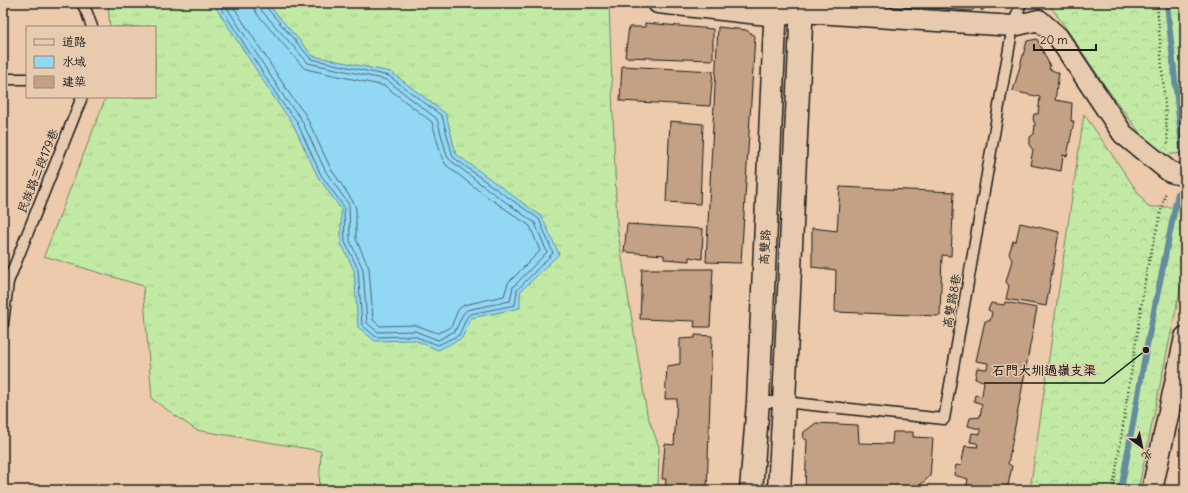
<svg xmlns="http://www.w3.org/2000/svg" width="1188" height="493" viewBox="0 0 1188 493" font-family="Delius,'LXGW WenKai TC',sans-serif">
<defs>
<pattern id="grass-tufts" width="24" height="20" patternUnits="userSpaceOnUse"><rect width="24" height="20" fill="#c2eaa5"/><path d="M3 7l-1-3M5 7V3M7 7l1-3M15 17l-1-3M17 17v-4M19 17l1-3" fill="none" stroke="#a6c88d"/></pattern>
<pattern id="forest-crowns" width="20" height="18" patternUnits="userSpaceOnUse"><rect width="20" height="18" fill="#c2eaa5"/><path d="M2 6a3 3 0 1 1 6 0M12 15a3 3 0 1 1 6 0" fill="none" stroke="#a6c88d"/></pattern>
</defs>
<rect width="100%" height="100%" fill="#eccaab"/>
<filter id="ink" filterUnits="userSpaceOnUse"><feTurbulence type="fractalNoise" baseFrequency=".025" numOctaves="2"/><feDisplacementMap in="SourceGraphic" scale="8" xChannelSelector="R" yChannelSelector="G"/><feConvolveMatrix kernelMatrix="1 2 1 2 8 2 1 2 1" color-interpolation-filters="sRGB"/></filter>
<g filter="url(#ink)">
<path fill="url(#grass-tufts)" stroke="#6f8360" d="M108,3H609L617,227L647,414L659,447L658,490H319L321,451L196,430L152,399L143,286L44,256L106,97H155V27H110Z"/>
<path fill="url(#forest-crowns)" stroke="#6f8360" d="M1048,3H1185V153L1160,155C1116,109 1086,54 1048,3Z
M1084,114L1148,207H1185V266L1138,490H1030Z"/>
<path fill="#92d7f4" stroke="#638c9e" d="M213,3H267L313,56L391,72L446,114L456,154L542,217L559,254L520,292V308L471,318L462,338L438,350L414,340L375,341L358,327L354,270L341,243V209L318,177L292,122L279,105Z"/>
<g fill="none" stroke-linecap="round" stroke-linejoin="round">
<path stroke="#4b6772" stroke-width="1" d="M218,3L282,103L296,120L321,175L344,207L345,242L358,269L362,325L376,337L414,336L438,345L459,335L467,317L470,314L515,305L517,290L553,253L539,219L489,184L453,157L442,116L389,76L311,59L266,7L264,3
M224,3L286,100L300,117L326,172L349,205L350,241L363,269L367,323L378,332L415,331L438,340L455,331L463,314L467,310L510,301L513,287L547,252L535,223L486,188L450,160L447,156L437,119L387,80L308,63L261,10L259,3
M231,3L291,96L305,114L331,169L354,203L356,209V239L369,268L373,320L380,326L415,325L438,333L451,327L458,310L464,305L504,296L508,283L540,251L530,226L482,193L446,165L442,158L432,122L385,86L310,70L304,68L257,14L254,8L253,3"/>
<path stroke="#638c9e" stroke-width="6" d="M1167,3L1183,157
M1121,490L1146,350L1178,193"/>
</g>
<path fill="#c4a185" stroke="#1c1c1c" d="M866,3H990L982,11L978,6L971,11Z
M645,23L713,29V60L625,57L629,27H645Z
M718,27L746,30L755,36L741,263L706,262Z
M1037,39L1050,66L1049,69L1059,73L1055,100L1072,103L1071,121H1074L1067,156L1063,155L1061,171L1030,165L1033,150L1030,146V137L1034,134L1035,124L1033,119L1034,114H1038L1040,97L1013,91L1027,41Z
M622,66L713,71L710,106L620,101Z
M670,121L703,124L700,204L666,202Z
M840,187L954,192L951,256L942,255L940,316L835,312L836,270L812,267V228L837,231Z
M1020,223L1059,232L1046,306L1006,299L1009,286L1006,282L1012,260L1009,254L1013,241H1016Z
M627,224L703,229L702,259L689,257V261L664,259V255L624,252Z
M642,269H713L710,327H694L695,321L640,319Z
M1005,302L1037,308L1008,464L1012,466L1007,490H966L968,479L954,475L956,465L961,466L965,446L978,447L977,443L970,442L972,433L980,434V429L968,426L970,418L980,417L982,404L974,401L975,395L982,396L984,381L975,379L977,368L987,369L988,363L976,361L985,321H990L992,312L988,310L991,303L1004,305Z
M695,335L712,336L707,490H665L666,479H662L665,444L674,445L677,399H665L667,366L680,364V339L695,338Z
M816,423L858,425L859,443L892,444L893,432H913V437L933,438L930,476L915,490H805L807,440L803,438L804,432Z"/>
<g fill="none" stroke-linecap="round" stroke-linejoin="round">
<g stroke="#1c1c1c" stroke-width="13">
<path id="lane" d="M82,3L87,13L92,27
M9,79H27
M3,324L8,282L82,97
M758,402H784L944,419L1013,26L1021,3"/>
</g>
<g stroke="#1c1c1c" stroke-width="23">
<path id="street" d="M658,3L776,16L801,12L1013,26L1039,20L1058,37L1123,134L1170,172L1185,176
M1152,490L1185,337"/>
</g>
<g stroke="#1c1c1c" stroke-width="25">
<path id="secondary" d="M751,490L758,402L776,3
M779,490L784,402L802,3"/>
</g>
<path stroke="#1c1c1c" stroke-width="2.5" stroke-dasharray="1 3" stroke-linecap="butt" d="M1157,3L1168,145
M1113,490L1147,269L1166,191"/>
<use href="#lane" stroke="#e8cbaf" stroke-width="10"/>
<use href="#street" stroke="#e8cbaf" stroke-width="20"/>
<use href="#secondary" stroke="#e8cbaf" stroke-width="22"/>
</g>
</g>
<g text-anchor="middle" stroke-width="3" stroke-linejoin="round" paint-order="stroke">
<g font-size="12" fill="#1c1c1c" stroke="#e8cbaf">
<text transform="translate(38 171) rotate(-68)" y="4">民族路三段179巷</text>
<text transform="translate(765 247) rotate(-87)" y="4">高雙路</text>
<text transform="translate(952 301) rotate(-80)" y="4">高雙路8巷</text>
</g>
</g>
<path fill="none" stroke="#1c1c1c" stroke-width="1.5" d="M1146 350L1104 383H984"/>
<circle fill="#1c1c1c" stroke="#e8cbaf" stroke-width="1.5" cx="1146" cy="350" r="4"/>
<g font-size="13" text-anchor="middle" font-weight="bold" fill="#1c1c1c" stroke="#e8cbaf" stroke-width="3" stroke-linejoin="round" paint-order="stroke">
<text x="1044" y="375">石門大圳過嶺支渠</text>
</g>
<rect width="1188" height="493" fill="none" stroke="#e8cbaf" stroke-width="16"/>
<rect x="8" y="8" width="1172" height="477" fill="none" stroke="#1c1c1c" stroke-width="1.5" filter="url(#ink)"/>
<rect x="26" y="26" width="130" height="72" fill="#e8cbaf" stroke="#968574"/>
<rect x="34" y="39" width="20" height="6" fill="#e8cbaf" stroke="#968574"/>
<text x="62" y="46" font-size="12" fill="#1c1c1c">道路</text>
<rect x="34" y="56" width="20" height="12" fill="#92d7f4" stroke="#968574"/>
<text x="62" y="66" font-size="12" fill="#1c1c1c">水域</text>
<rect x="34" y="76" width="20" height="12" fill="#c4a185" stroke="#968574"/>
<text x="62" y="86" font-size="12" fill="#1c1c1c">建築</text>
<g transform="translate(1142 447) rotate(147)" stroke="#e8cbaf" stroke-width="3" paint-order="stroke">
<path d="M0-3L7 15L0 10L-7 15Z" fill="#1c1c1c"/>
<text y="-6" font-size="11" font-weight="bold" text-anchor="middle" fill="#1c1c1c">北</text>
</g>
<path d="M1034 44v6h62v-6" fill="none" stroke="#1c1c1c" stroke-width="2"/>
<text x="1040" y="44" font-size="12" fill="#1c1c1c" stroke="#e8cbaf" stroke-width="3" paint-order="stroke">20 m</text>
</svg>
